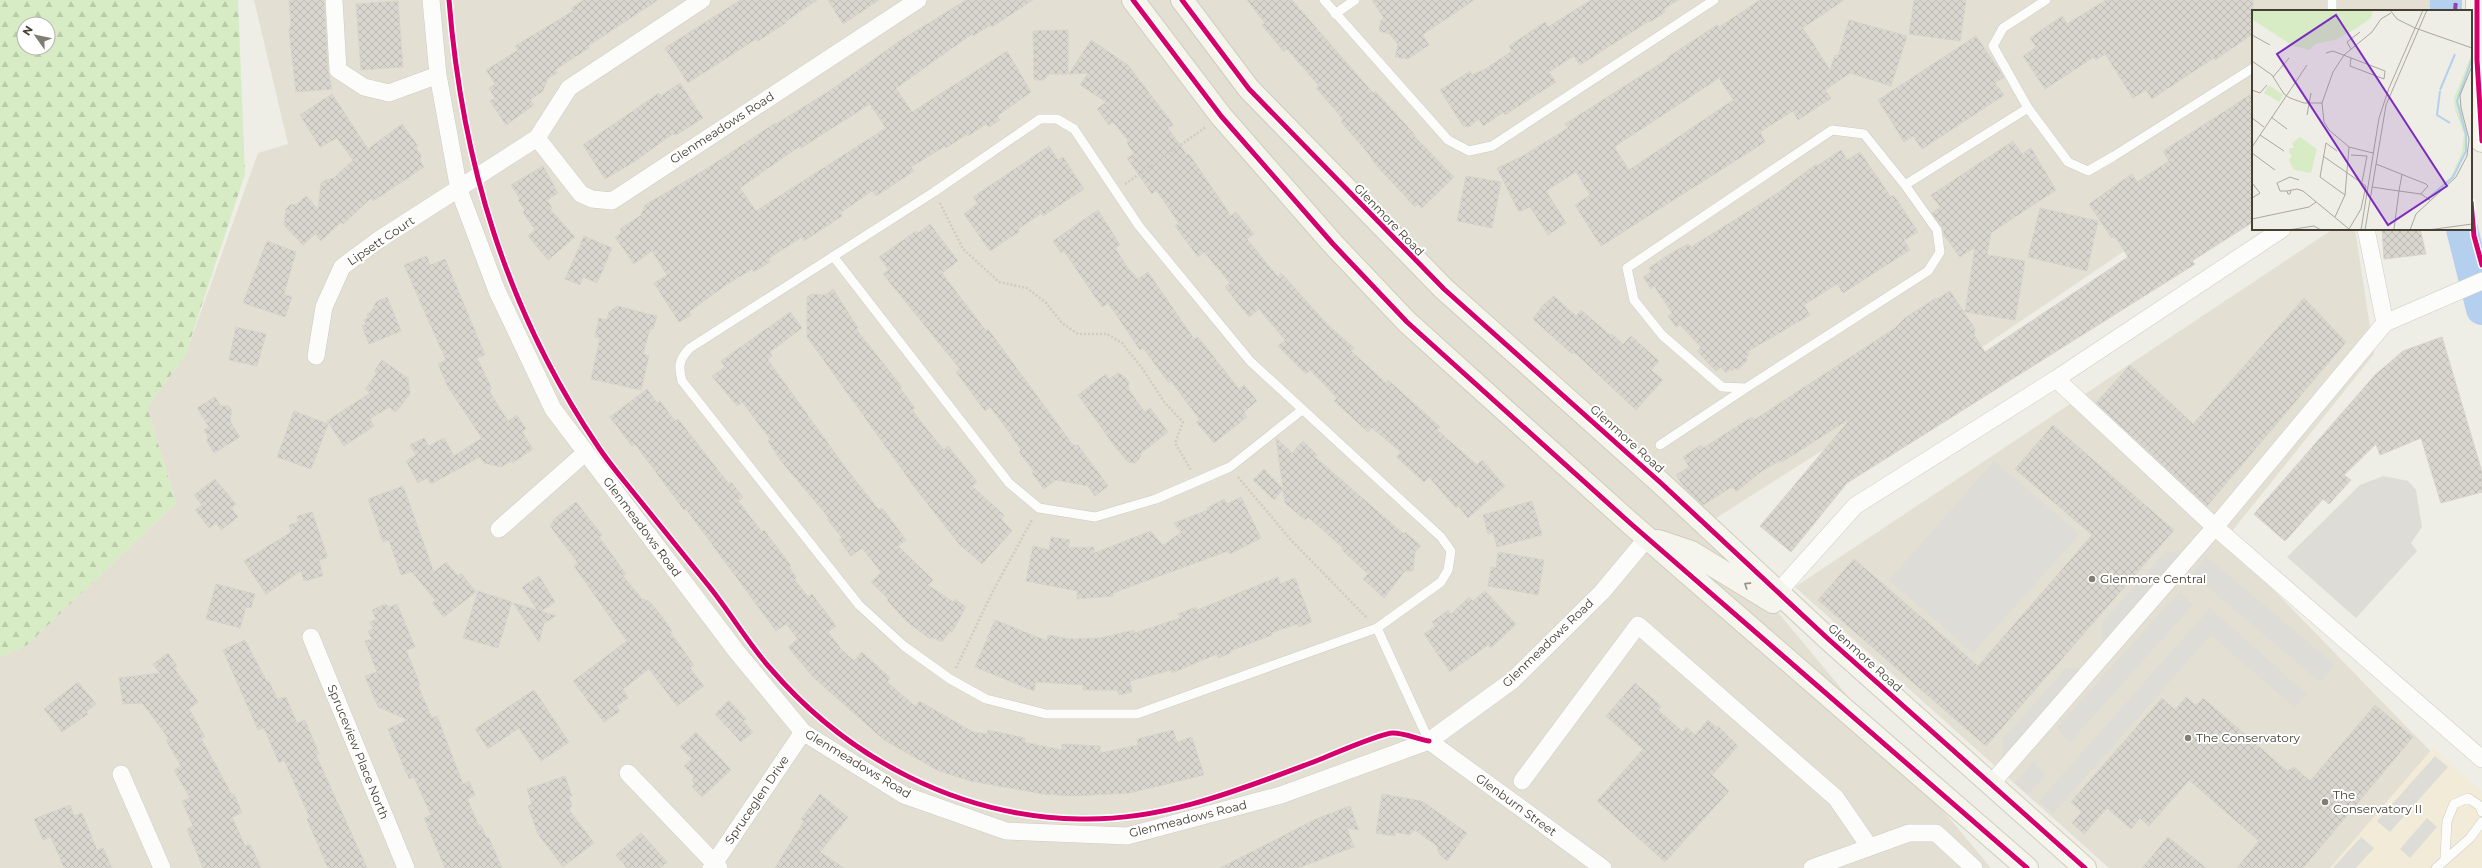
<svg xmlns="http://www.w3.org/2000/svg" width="2482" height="868" viewBox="0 0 2482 868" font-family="Montserrat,sans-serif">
<defs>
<pattern id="forest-firs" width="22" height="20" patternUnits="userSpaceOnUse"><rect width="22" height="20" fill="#d7ebc5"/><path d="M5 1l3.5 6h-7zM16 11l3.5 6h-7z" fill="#bacbaa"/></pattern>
<pattern id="park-dots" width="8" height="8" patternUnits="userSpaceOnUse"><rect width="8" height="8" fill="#d7ebc5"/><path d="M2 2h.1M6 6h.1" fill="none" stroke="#bacbaa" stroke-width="1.8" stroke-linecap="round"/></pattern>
<pattern id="building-cross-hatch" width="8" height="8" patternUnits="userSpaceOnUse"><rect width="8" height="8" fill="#d8d6cf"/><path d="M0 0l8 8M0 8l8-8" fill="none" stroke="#bbb9b2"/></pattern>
</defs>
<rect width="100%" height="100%" fill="#eeede6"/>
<path fill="#e3e0d3" d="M254,0H2432L2427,11H2253V164L1941,375L1705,525L1991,868H0V657L27,645L176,503L147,407L185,356L258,153L288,144Z
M2333,229H2355L2374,354L2225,540L2435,756L2335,868H2109L1795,587Z"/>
<path fill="#f2ebd8" d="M2433,748L2482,792V868H2330Z"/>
<path fill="url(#forest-firs)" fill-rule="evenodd" d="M0,0H238L245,174L185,356L147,407L176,503L27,645L0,657ZM24,24H48V48H24Z"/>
<path fill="url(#park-dots)" d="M2432,0H2457L2446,11H2427Z"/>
<path fill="#dddcd6" d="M1994,461L2080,534L1973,653L1889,580Z
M2383,476L2408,481L2416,490L2422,527L2411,543L2417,551L2356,618L2287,557L2360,485Z
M2165,552L2181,553L2102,642V623Z
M2206,556L2335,665L2320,682L2192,574Z
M2179,592L2193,605L2070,742L2056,728Z
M2210,608L2307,694L2295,708L2211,635L2053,814L2039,801Z
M2066,668H2082L2003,757V739Z
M2435,756L2448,767L2390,832L2377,821Z
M2033,762L2046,775L2028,794L2015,783Z
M2427,818L2437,827L2410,858L2400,849Z
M2361,837L2374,848L2356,868H2333Z"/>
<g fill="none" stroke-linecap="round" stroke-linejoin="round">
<path stroke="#b5d0ee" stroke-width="32" d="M2446,0V11
M2462,229L2482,309"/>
</g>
<path fill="url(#building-cross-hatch)" stroke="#d6d4cc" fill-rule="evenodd" d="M289,0H324L328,71L332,89L296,92L289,31L291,24Z
M584,0H658L588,46L589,48L555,70L557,73L548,78L543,91L530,100L534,105L506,125L490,101L495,98L489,88L495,84L486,70L518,50L515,46L573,11L571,8Z
M740,0H817L785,22L786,23L758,41L756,39L688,83L665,48Z
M828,0H879L843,24Z
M966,0H1033L992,27L991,25L973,36L972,34L896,88L912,112L1007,51L1031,92L997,116L1000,120L989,127L986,124L968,136L967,134L946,148L945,146L911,167L914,171L876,196L872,191L840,213L842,216L804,241L802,237L768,259L770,262L754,272L752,269L726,285L689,312L691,315L679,322L654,283L667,275L652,251L634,264L615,237L622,232L620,229L641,215L645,205L706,169L775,123L776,124L828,92L898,42ZM870,104L886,128L756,211L740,188L800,146L801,148Z
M1247,0H1292L1373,93L1375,91L1415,135L1414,136L1454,177L1422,208L1418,204L1415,207L1375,164L1368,153L1341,122L1343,119L1316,88L1319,86L1287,49L1284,52L1262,25L1265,23Z
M1372,0H1474L1422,35L1429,45L1408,59L1395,57L1398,45L1390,34L1379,31L1381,20L1384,18Z
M1591,0H1678L1664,9L1665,12L1650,22L1649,21L1580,65L1574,56L1549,72L1556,82L1505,115L1504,112L1483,126L1479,119L1469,127L1463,126L1440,90L1470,71L1472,75L1487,68L1512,51L1509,46L1545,22L1548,27Z
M1760,0H1844L1803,28L1830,70L1835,55L1838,56L1849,20L1907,36L1891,86L1850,73L1825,90L1831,98L1798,120L1793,111L1760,132L1765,142L1601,246L1575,205L1590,195L1576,172L1546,191L1566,223L1548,235L1530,207L1519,212L1497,168L1521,157L1568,128L1565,124L1669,58L1668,57L1717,25L1719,27ZM1719,78L1733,100L1629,170L1614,147Z
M1914,0H1966L1960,41L1909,34Z
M2106,0H2253V34L2215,60L2214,58L2152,99L2146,90L2133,98L2105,54L2096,60L2094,57L2045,89L2023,56L2036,47L2030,38L2062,16L2067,24Z
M398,1L403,67L361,70L356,4Z
M1068,30V74H1049L1044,80H1034L1033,31Z
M1976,36L2004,77L1995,83L2004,95L1922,149L1913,136L1904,142L1878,100Z
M1091,40L1128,65L1169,119L1173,125L1168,128L1187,155L1189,154L1231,216L1236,212L1254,234L1247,239L1278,277L1281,273L1328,325L1354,348L1351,351L1386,383L1388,380L1440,427L1437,430L1477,465L1482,460L1505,486L1468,518L1458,506L1456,508L1429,477L1424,482L1396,457L1401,452L1372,428L1368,432L1334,401L1337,398L1310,370L1306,374L1278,346L1285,340L1259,309L1249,317L1225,287L1230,283L1204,252L1198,257L1175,226L1179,223L1156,190L1152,194L1127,158L1134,154L1127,143L1128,140L1113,122L1109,125L1097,109L1106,102L1080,85L1088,73L1069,74Z
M680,83L703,118L678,134L671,135L634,162L605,179L583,145L659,93L661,96Z
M2253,93V222L2192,261L2195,264L1847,483L1791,552L1760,526L1851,418L1782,462L1781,460L1762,471L1736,492L1733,486L1703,505L1684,487L1676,475L1689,467L1683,457L1701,445L1703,448L1752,417L1754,420L1895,328L1905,318L1936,298L1937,299L1950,291L1975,329L1974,335L1985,352L2128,257L2116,238L2111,237L2089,204L2132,174L2137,182L2169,161L2163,151Z
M332,94L368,149L402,124L418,146L416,148L421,155L420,161L424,167L373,201L371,198L343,224L341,222L321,241L315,234L303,245L284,225L286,209L291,204L296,205L306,196L318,209L321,183L325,180L334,178L353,160L337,138L320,147L300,115Z
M2013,141L2022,154L2031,148L2056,190L1991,233L1987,255L2025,261L2015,320L1965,312L1975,247L1960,257L1944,235L1942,227L1932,213L1940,207L1931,195Z
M1049,146L1058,160L1063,157L1084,189L1043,216L1042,213L1018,229L1020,231L990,251L964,214L978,203L973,197Z
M1841,150L1847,160L1860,152L1891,197L1893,195L1897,200L1918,232L1904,240L1910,250L1843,293L1837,284L1804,305L1810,315L1747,352L1749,354L1746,358L1748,360L1737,370L1736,368L1732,371L1730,369L1726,373L1721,367L1716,371L1697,351L1701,347L1680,325L1676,327L1668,316L1672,313L1654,286L1651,289L1643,277L1651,272L1649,268L1668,255L1688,244L1691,247L1776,194L1816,164L1817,166Z
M543,166L558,193L547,200L552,208L550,209L575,237L548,260L528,236L535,230L523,212L525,210L518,200L520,199L511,185Z
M1466,176L1501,182L1492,228L1457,221Z
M2040,208L2098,221L2087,271L2028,257Z
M1098,210L1120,245L1115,248L1128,268L1138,279L1148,272L1194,339L1198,337L1239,389L1244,385L1257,401L1244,412L1247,417L1214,443L1196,422L1200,420L1171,381L1169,383L1143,348L1140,350L1108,303L1102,307L1064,251L1061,253L1053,241Z
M930,224L958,261L942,273L986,331L988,329L1073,445H1078L1108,486L1095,496L1088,486L1056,480L1044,489L1032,473L1034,471L1019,452L1021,450L1009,432L990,407L985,411L956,372L960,369L883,274L889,270L879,257L916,231L918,233Z
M2382,229H2420L2426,254L2384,259Z
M584,236L612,248L597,283L583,277L580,285L565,279Z
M267,241L296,252L284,294L292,297L285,317L243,303Z
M427,256L430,265L445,259L485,355L477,358L491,387L490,393L508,421L517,415L526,429L522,432L533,449L512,463L511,461L501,467L484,463L480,457L431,484L427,478L418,483L406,461L416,455L410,445L424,438L429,446L444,438L454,456L482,438L448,387L438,364L446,360L404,265Z
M833,289L858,328L856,329L902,387L900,388L915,408L912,410L934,438L944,450L948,446L977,482L972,486L1004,515L1001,519L1012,531L982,564L959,544L919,493L807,337V297L812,294L825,295Z
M1554,296L1576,316L1581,310L1610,335L1612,334L1623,344L1631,336L1659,361L1651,370L1663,380L1636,410L1574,352L1572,354L1533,319L1542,306Z
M387,297L401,331L369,344L362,326L366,324L364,320L368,318L367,314L371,312L376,302Z
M2304,298L2346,342L2207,506L2096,403L2130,365L2193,424Z
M617,306L657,316L653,329H650L643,354L649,356L641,390L591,379L600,338L595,337L599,318L607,320L609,312Z
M790,312L802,328L770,352L772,356L768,360L848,471L879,510L881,508L884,510L906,540L898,546L933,580L928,585L953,602L955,599L966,607L952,632L950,631L942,642L931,637L930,639L906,621L887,600L888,599L871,582L881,572L862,548L851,556L839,540L842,538L827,519L829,518L781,461L768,441L770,439L742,402L737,406L712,376L725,367L721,361Z
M236,327L266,334L257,366L229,360Z
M2442,337L2482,472V492L2441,503L2421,438L2380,455L2376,444L2344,475L2351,480L2329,504L2323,499L2285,541L2254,514L2375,375L2403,351Z
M382,360L408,378L410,394L396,412L389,407L370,419L374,426L344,446L327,421L370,393L365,389L377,373L374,371Z
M1118,373L1124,376L1129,382L1128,389L1145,412L1150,408L1168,432L1141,453L1140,458L1135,463L1128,462L1116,448L1078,395L1106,374L1109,379Z
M647,389L657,403L660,401L675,421L678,419L729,484L731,482L743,497L738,501L762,532L764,530L791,566L789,567L796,577L795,580L808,597L812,594L836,626L828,632L841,649L854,661L862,652L890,678L887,682L916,707L919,701L973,732L987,734L988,730L1025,738L1024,742L1062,750V744L1100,746V753L1138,745L1137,739L1173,730L1177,742L1192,737L1204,775L1129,793L1073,796L1043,794L971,781L939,771L884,740L813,677L788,647L798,639L786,624L776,631L686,509L684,510L635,444L632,446L610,417Z
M215,397L221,406H229L232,411L230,418L231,423L240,437L214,453L207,441L208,436L204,430L209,427L197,408Z
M294,411L328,424L311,469L277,457Z
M2053,425L2174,530L1986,746L1818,600L1854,559L1978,666L2092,535L2015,469Z
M1276,438L1292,453L1303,441L1317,455L1315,457L1404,534L1405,532L1421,546L1415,552L1413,571H1405L1384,598L1363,579L1368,574L1342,550L1343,548L1308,517L1305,520L1285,503L1283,490L1274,500L1253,480L1264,469L1283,489Z
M215,479L236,504L231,508L238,517L221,530L216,523L209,528L195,510L202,505L194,495Z
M403,486L434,572L446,562L458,576L461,573L476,592L444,617L432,603L435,600L412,572L401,575L389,540L383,542L368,499Z
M1241,497L1261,538L1230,554L1228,551L1113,593V596L1077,599V591L1026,581L1033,546L1049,550L1051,537L1070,540L1068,548L1094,547V553L1151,531L1163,546L1181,532L1174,523L1208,510L1207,508L1224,499L1227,504Z
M1532,501L1542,535L1497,547L1493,532L1488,534L1483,515Z
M576,502L602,535L599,537L626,574L623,576L642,599L649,601L661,615L672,631L670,632L694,665L690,668L704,686L677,706L649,669L623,689L628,698L616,706L620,711L604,722L573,681L627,641L574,566L578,563L550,526L555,518Z
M312,512L327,555L326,558L319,560L323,576L304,581L301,571L266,594L244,561L291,532L289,525L298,522L297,516Z
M1498,552L1544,560L1538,595L1488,586L1491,567L1496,568Z
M539,576L555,602L541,611L556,616L544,623L539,642L513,603L537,610L522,587Z
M1278,577L1280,584L1295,578L1312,622L1299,627L1297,624L1271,633L1272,635L1230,651L1231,653L1218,658L1217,654L1172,673L1171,670L1130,681L1132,692L1119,695L1117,690H1083V685L1036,682L1034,691L975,667L995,620L1047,641L1048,635L1070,639L1100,638L1134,630L1135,633L1180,618L1178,614L1196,607L1197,610Z
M216,584L255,594L251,608L246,607L240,628L206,619Z
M478,591L512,602L498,648L463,638Z
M1485,591L1516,624L1491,648L1488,645L1450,672L1424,634L1435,626L1432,622L1448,610L1451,614L1469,597L1473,601Z
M385,604L390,607L397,604L415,647L406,650L420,685L418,686L432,718L437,716L463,784L469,781L475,795L467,799L479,826L481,825L486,837L489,838L502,868H445L424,818L431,815L414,777L409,779L388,729L408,720L378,707L365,676L377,672L365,641L372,639L368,631L373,629L370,622L376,619L372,610Z
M245,640L267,682L269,681L277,699L286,697L297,723L305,720L319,754L316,755L367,868H328L307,819L310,818L284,760L279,763L264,728L258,730L223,650Z
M168,653L177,666L174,668L198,702L189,709L205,737L201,738L232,795L234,794L242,813L232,817L245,846L250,844L261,868H203L187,829L193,826L182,801L190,798L174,770L181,766L166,740L169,739L142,703L123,704L119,678L160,673L153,664Z
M78,682L96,704L86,712L88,714L62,732L44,709Z
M1635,683L1661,706L1658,710L1683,732L1686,727L1695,735L1708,720L1717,728L1718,726L1738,746L1712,775L1729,791L1665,862L1597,801L1643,749L1606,716Z
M534,690L569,742L541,761L519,728L488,749L475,729Z
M2186,697L2196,706L2203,698L2287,771L2294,767L2310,781L2375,705L2413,737L2303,868H2237L2259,841L2189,780L2149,826L2140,818L2131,829L2107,808L2084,834L2072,823L2082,812L2071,802L2162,698L2175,710Z
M729,700L746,719L743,721L753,732L741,742L715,714Z
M696,732L731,770L702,797L692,787L695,784L692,780L694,777L684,766L692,759L680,747Z
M565,776L572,796L569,797L572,806L569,810L594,843L563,867L538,834L528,806L532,804L527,789Z
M820,794L848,817L820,852L844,868H775L804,821L801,819Z
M1382,794L1422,801L1467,833L1447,861L1439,854L1437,846L1415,830L1410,835L1395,832V836L1376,833Z
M70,805L74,816L82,813L97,850L103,848L112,868H64L51,837L43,840L34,819Z
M1350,806L1359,830L1347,828L1354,847L1298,868H1220L1316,819Z
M641,833L667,862L660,868H627L616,855Z
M2168,837L2206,868H2142Z"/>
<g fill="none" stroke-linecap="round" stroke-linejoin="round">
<g stroke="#cccbc4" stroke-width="10">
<path id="lane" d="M1324,0L1448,140L1469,151L1492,146L1714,0
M2046,0L2003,28L1993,46L2028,108L2068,162L2088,171L2114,156L2253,68
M2332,11V0
M1335,14L1355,0
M1905,185L1864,134L1832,130L1627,268L1634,300L1662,335L1722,387L1746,388L1928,271L1940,252L1937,230L1905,185L2028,108
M833,256L1009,483L1039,508L1095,517L1156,499L1230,467L1302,410
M1660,445L1746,388
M1377,628L1137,714H1046L986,699L950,679L904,646L859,605L682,381C678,366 679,359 690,348L934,192L1040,119H1057L1074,129L1139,226L1250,361L1441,537L1451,551L1448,570L1441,582L1377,628L1429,741
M2445,857L2447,821L2454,804L2468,798L2480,806L2482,812
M2436,868L2470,838L2482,822"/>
</g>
<g stroke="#cccbc4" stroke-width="18">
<path id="street" d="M334,0L338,70L364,87L389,93L438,75
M431,0L438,75L459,190L497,291L553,409L737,652L803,732L904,795L1006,831L1127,836L1281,795L1429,741L1513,680L1602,592L1648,537
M537,138L581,194L592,199L612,201L918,0
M2366,229L2385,323
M316,356L324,307L342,267L377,241L537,138L569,88L702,0
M2056,379L2215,527L2385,323L2482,281
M499,529L585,453
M1778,592L1855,506L2056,379L2282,229
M311,637L406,868
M1429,741L1603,868
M628,773L719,868
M121,774L162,868
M1522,781L1638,625L1836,798L1869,846
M1991,784L2215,527L2482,759
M711,868L803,732
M1812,868L1909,833H1936L1974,868"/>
</g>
<g stroke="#ceccbd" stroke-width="24">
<path id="secondary" d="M1133,0L1221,116L1333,244L1407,322L1630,523L2027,868
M1182,0L1249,89L1444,289L1662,484L1826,637L2085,868
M2477,0V60L2482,141
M1658,541L1691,552L1773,602"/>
</g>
<path stroke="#cdcbc6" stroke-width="2.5" stroke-dasharray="2 2" stroke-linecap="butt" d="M1125,184L1206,127
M940,203L963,249L999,282L1027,288L1046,303L1062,323L1078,334H1107L1122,343L1142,368L1165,403L1183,422L1175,443L1191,470
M1238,477L1291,540L1367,618
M956,668L993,591L1032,520"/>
<use href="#lane" stroke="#fcfcfb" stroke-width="9"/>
<use href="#street" stroke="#fcfcfb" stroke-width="17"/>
<use href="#secondary" stroke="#f6f5ed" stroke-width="22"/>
<path stroke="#8e44ad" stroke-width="4" stroke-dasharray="8 4" stroke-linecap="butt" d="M2455,11L2456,0"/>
<g stroke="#fff" stroke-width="8">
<path id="cycleway" d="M449,0C462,162 506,310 597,445C608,462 621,477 633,492C658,523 683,554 708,585C730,612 747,642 770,668C848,759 959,817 1080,819C1164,821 1239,790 1316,761C1331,755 1381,733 1393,733C1404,733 1418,739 1429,741
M1133,0L1221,116L1333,244L1407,322L1630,523L2027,868
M1182,0L1249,89L1444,289L1662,484L1826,637L2085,868
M2477,0V60L2482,141
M2471,202L2474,236L2482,265"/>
</g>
<use href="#cycleway" stroke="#d6006c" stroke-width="5"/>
</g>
<defs><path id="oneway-chevron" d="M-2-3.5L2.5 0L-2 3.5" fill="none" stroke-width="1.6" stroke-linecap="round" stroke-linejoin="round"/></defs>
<use stroke="#949187" href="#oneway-chevron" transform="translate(1747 585) rotate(-147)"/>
<g fill="#807d72" stroke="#fff" stroke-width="1.5">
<circle cx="2092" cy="579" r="4"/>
<circle cx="2188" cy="738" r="4"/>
<circle cx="2325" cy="802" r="4"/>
</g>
<g text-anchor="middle" stroke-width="4" stroke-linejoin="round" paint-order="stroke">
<g font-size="12" fill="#444033" stroke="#fff">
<text transform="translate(722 128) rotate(-33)" y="4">Glenmeadows Road</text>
<text transform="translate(1389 220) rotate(46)" y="4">Glenmore Road</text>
<text transform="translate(381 241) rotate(-34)" y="4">Lipsett Court</text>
<text transform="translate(1627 439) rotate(42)" y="4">Glenmore Road</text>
<text transform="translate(642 527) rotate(53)" y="4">Glenmeadows Road</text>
<text transform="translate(1548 643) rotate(-44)" y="4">Glenmeadows Road</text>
<text transform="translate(1865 658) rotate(42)" y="4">Glenmore Road</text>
<text transform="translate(358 752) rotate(68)" y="4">Spruceview Place North</text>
<text transform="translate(858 764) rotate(31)" y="4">Glenmeadows Road</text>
<text transform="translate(757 800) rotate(-56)" y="4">Spruceglen Drive</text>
<text transform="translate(1516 805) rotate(36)" y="4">Glenburn Street</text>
<text transform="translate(1188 819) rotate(-14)" y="4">Glenmeadows Road</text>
</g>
<g font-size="12" fill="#444033" stroke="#fff" text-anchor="start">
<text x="2100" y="583">Glenmore Central</text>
<text x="2196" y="742">The Conservatory</text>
<text x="2333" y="799">The<tspan x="2333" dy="14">Conservatory II</tspan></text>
</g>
</g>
<g transform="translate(2252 10)">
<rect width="220" height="220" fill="#eeede6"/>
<path d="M48,127L65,139L59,163L42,160L37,150L40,146L37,142L38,138H42L40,133Z" fill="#d7ebc5"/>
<path d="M0,0H121L119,8L105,18L83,30L63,34L58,40L41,36L0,9Z" fill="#d7ebc5"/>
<path d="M220,43V51L206,88L215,125L214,143L199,171L195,174L186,173L193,172L199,167L210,142L212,124L203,99L202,88ZM17,75L31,85L27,92L12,83Z" fill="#d7ebc5"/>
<path fill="none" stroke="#b5d0ee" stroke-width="2" d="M188,80L203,44M188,81L185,105L198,113M173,191L201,167L214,141V125L205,91L220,49"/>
<path fill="none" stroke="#aaa89e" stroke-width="1" d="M138,0L145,9L163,18L220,38M0,25L18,35M99,39L95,32L108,22M74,43L81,41L133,61L132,69L98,56L99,48M0,51L20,65L32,84L38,88L52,93H70M21,67L37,48M0,80L8,83L15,75M55,105L59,83M19,107L35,119M0,108L12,117M8,125L32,141M0,137L55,55M85,141L74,133L68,167L93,185M0,143L23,160M121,143L97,137L77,120L72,112L70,93L81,62L92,45L120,22L129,9L139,3M99,145L115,146L110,172M124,154L174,174L176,176L169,184M150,164L147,181L169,184L178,190M0,173L8,183L0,188M120,177L147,181L142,219M39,180L38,184H36L35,181L45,179L51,181L97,219L109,199L114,176L71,146M35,181H28L25,173L38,167L47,170M83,207L93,185L97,137M0,209L57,197L64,192M36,220L62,216L69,220M102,220H154M109,220L127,108L137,78L171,0M113,220L134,95L175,0M158,220L164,204L204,167L215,146L217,129L209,98L208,85L220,56M176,220L220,214"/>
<path fill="#7b2cbf" fill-opacity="0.15" stroke="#7b2cbf" stroke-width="2" d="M84,5L195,176L136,215L25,44Z"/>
<rect width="220" height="220" fill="none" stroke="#444033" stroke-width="2"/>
</g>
<g transform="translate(36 36) rotate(303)"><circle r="19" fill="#ffffff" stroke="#b4b3ad"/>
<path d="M0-3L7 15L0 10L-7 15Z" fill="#807d72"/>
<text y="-6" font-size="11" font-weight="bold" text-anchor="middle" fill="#444033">N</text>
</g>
</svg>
